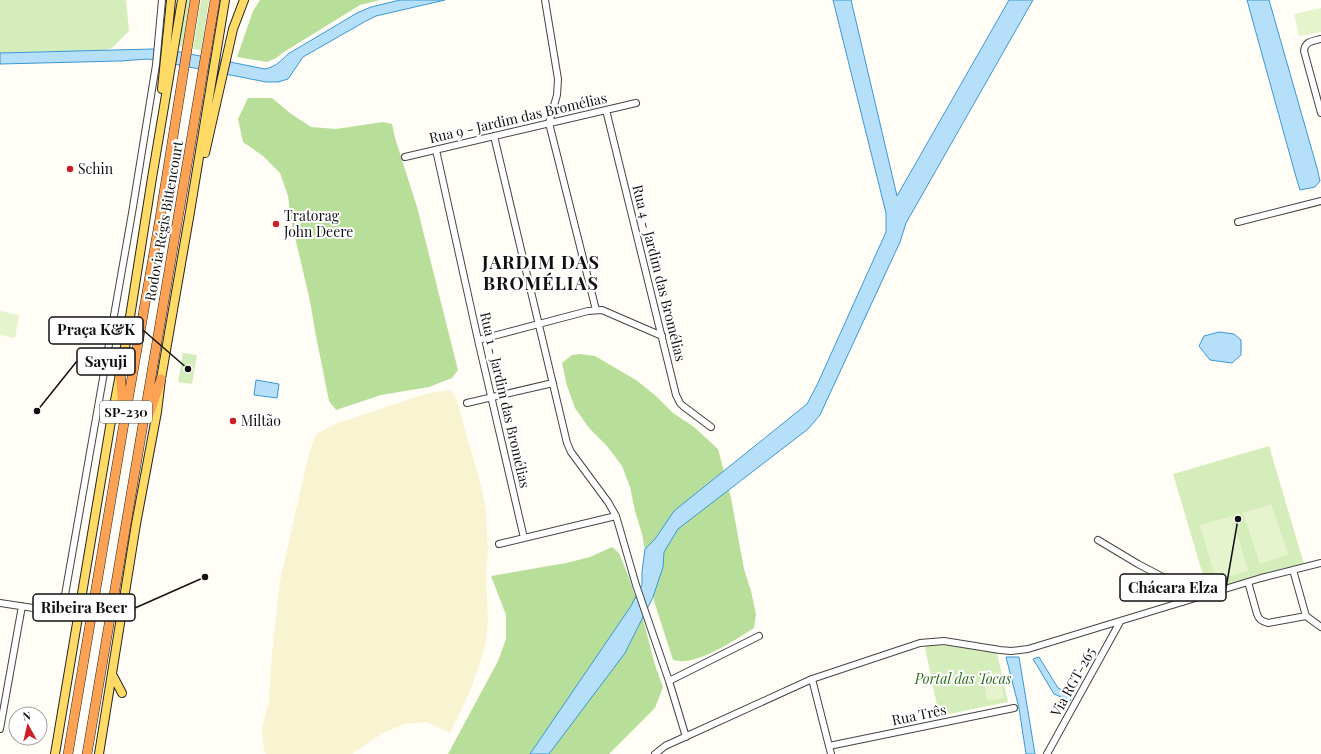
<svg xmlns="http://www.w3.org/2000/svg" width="1321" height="754" viewBox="0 0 1321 754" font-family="'Playfair Display',serif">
<rect width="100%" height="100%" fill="#fffdf5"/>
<path fill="#f8f4d2" d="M450,390L455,395L481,486L486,511L488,551L486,574L488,621L486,644L471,689L450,733L427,722L404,724L383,733L352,754H266L264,751L262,728L269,701L272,654L280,581L308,457L316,434L335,424L425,394Z"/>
<path fill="#d5edbb" d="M0,0H126L129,31L112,48L90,53L43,51L0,57Z
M185,0H191L183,47L178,46Z
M201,0H209L201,50L193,49Z
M183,353L197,355L192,384L178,382Z
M1269,446L1304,564L1208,592L1173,474Z
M934,645L957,646L997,653L1008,702L939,716L925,647Z"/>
<path fill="#b8df99" d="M260,0H380L360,5L284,52L276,58L267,62L237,57L253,11Z
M248,98H272L290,113L311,127L336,129L383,122L392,124L395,138L417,207L458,370L452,378L429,387L381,395L336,410L329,401L315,331L310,301L291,220L288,196L280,173L263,156L243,142L238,119Z
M580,354L595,356L636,380L655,395L673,413L694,427L718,449L731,498L744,569L751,591L756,614L754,628C734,640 697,667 673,660L654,601L642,534L635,511L630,487L622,466L607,446L589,428L575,408L567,386L562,363L572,355Z
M612,547L619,553L628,575L643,619L655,665L663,687L655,708L609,754H448L498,661L506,639V615L491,576L566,563L590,557Z"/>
<path fill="#e6f4cd" d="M1321,8V32L1299,36L1294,14Z
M0,311L19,315L15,338L0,335Z
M1271,504L1288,554L1260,564L1243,513Z
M1232,516L1248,571L1216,580L1200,525Z
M999,672L1004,698L987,701L983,675Z"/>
<path fill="#b6e0fa" stroke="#3897d6" d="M400,0H445L376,16L366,21L303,57L288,79L278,82H266L148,59L120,61L0,64V53L152,49L180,52L265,69C275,67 281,61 288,54L357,13L371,7Z
M833,0H851L897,196L1009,0H1033L906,223L900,242L820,415L808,429L678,529L664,552L663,567L653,597L625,653L549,754H530L631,606L642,585V572L645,549L655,539L674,511L807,404L817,385L886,232V213Z
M1247,0H1269L1317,168L1320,181L1315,187L1300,190L1296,177Z
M1219,332L1234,334L1241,340V355L1232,363L1210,360L1199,346L1204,336Z
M256,380L279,384L277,398L254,395Z
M1006,657H1019L1035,754H1026L1019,708Z
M1039,657L1058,688L1073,695L1070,701L1054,694L1033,659Z"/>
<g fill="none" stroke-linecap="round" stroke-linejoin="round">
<g stroke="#444" stroke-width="8">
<path id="minor" d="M545,0L558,79L557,95L549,123L596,310
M1321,39C1313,41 1305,41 1304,51L1321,113
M606,110L676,395L680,403L683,406L711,427
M494,136L567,443L571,452L608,502L616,516L636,585L669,681L686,737
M436,150L478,340L524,538
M405,157L636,103
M1238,222L1321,201
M478,340L588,311L602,310L662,336
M467,403L553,383
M1098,540L1138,564L1176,584L1183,602
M499,544L616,516
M1293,570L1306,616
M1248,582L1257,614C1259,620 1262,621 1268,623L1306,616L1321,627
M0,603L79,615
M62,612L132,213L156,65L162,0
M812,679L831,754
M669,681L759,636
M0,729L22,606
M829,746L1014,708
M655,754L665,746L812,679L920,643L944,641L1000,650L1011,651L1028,649L1261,578L1321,563
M1047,754L1120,622"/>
</g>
<g stroke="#222" stroke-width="10">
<path id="major" d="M162,89L171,0
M205,153L233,29L244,0
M112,674L122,693
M55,754L110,427L126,342L152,178L182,0
M99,754L136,524L157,412L161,379L190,212L225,0"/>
</g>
<g stroke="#222" stroke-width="10">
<path id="highway" d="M120,370L123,409
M150,412L161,379
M68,754L124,423L159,224L195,0
M87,754L215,0"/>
</g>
<use href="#minor" stroke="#fff" stroke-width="6"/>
<use href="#major" stroke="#ffda65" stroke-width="8"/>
<use href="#highway" stroke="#fca255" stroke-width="9"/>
</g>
<g fill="#cc1e26" stroke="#fff" stroke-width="1.5">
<circle cx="70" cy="169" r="4"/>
<circle cx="276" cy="224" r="4"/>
<circle cx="233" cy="421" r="4"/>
</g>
<g text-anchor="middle" stroke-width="4" stroke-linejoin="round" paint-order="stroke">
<rect fill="#fff" stroke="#585858" stroke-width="1" x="100" y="401" width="52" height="22" rx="3"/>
<g font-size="13" font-weight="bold" fill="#111">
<text x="126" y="417">SP-230</text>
</g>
<g font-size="14" fill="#111" stroke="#fff">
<text transform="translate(518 118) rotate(-13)" y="5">Rua 9 - Jardim das Bromélias</text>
<text transform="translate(164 221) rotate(-80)" y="5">Rodovia Régis Bittencourt</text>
<text transform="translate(659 273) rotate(76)" y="5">Rua 4 - Jardim das Bromélias</text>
<text transform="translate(505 400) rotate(77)" y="5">Rua 1 - Jardim das Bromélias</text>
<text transform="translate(1073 682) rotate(-61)" y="5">Via RGT-265</text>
<text transform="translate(919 715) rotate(-12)" y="5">Rua Três</text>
</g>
<g font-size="14" fill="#111" stroke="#fff" text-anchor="start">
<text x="78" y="174">Schin</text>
<text x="284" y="221">Tratorag<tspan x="284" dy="16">John Deere</tspan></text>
<text x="241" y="426">Miltão</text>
</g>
<g font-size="14" font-style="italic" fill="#2c6f1b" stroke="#fff">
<text x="963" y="684">Portal das Tocas</text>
</g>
<g font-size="18" font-weight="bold" letter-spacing="1" fill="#111" stroke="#fff">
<text x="541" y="269">JARDIM DAS<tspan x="541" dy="21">BROMÉLIAS</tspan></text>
</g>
</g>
<path fill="none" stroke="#111" stroke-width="1.5" d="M188 369L143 330M37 411L77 361M1238 519L1226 588M205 577L135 608"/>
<g fill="#111" stroke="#fff" stroke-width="1.5">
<circle cx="188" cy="369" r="4"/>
<circle cx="37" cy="411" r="4"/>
<circle cx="1238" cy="519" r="4"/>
<circle cx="205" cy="577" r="4"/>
</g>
<g fill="#fff" stroke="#111" stroke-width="1.5">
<rect x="49" y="317" width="94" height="27" rx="4"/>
<rect x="77" y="348" width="58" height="27" rx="4"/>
<rect x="1120" y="574" width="106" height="27" rx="4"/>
<rect x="33" y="594" width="102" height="27" rx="4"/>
</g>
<g font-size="15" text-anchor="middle" font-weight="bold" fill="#111">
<text x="96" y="335">Praça K&amp;K</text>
<text x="106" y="367">Sayuji</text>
<text x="1173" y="593">Chácara Elza</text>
<text x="84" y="613">Ribeira Beer</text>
</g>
<g transform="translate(28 726) rotate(352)"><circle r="19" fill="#ffffff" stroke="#a0a0a0"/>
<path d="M0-3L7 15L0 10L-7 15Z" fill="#cc1e26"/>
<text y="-6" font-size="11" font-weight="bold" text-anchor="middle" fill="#111111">N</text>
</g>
</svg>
